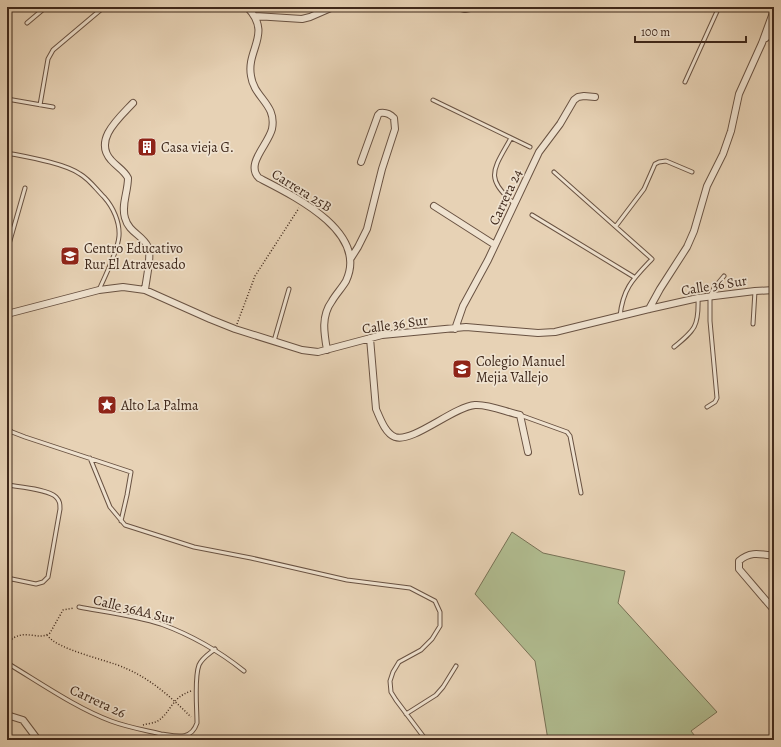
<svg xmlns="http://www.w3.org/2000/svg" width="781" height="747" viewBox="0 0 781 747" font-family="Alegreya,serif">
<rect width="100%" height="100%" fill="#e7d2b5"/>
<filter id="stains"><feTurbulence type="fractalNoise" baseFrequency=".005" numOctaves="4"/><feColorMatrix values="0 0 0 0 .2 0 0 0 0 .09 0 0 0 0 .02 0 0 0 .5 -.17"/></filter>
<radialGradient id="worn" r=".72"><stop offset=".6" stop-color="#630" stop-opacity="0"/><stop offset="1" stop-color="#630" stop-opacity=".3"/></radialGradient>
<path fill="#b1bd91" stroke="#787256" d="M512,532L543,553L625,571L618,603L717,712L691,731L698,740H548L535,661L475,594Z"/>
<path fill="#da9a7a" stroke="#3f281b" d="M141,140L151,144L152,147L146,154L140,149L142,146L138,144Z"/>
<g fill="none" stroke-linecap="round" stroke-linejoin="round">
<g stroke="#695242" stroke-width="5">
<path id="service" d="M316,9L317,7
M27,23L46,7
M685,82L719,7
M7,99L53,107
M433,100L530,147
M40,105L48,59L53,50L104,7
M511,138C494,169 483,178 515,204
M7,153C27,157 64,163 80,174C89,179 96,189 104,197C113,207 120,222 119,236C118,251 105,276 99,290
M554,172L652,259C633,279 623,288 620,316
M532,215L634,277
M616,226L644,189L655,164L659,162L666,161L692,172
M7,251L25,188
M753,324L755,291
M274,341L289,289
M674,347C695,330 699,326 698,298
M707,407L715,402L717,398L710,321V296L714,288L724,276
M520,415L567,432L570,436L581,493
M7,429L12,432L25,437L131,472L127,495L121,521
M90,458L110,507L125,525L194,547L251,558L347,580L410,588L435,601L440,612V626L432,639L421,650L399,662L393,672L390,681L391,692L396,700L426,740
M7,485C19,487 48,489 56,497C60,501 60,504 60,509L48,577L43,582L36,584L7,578
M79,607C106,612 136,616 161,624C191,635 219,651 244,671
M7,663C39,682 76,708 111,721C127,727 144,730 161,734C176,736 191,741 197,723C197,708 194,678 199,665C202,658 209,654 215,649
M406,714L436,695L443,687L456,666"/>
</g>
<g stroke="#695242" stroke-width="8">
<path id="minor" d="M247,7C273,34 246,49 251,76C254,98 277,104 272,129C268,145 245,164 259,178C294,196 369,232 346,281C342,288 336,294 332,301C321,316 324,333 327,350
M457,7L465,9L475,7
M255,16L302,19L310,17L333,7
M766,38L774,28
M133,103C119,118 93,140 111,160C117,167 124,170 128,178C128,192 121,205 125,218C129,233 143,235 148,247C152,255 146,280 145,290
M434,206L495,245
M351,258L358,247L367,229L382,169L395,129L394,118C390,114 386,112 380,113L378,115L361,162
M649,309L660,289L687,247L694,231L707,186L723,154L731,131L739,94L762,43L774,10
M7,314L99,290L123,287L145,290L210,319L235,329L302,350L318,352L382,335L466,327L538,333L555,332L649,309L698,298L755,291L774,290
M455,329L463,306L488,260L539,152L560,124L574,100L578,97L584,96L595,97
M370,338L376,409C380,418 385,433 395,437C413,443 453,407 475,405C489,404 506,412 520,415L528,452
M774,556C760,554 750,551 739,561V569L774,610
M7,715L23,720L38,740"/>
</g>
<path stroke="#3f281b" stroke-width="1.5" stroke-dasharray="1 2" stroke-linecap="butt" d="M237,324L255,276L299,208
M47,635C57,650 108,660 125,668C151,679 172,698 191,717
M7,643C24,626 37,642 50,633L63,610L74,608
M143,725C147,724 152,723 156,722C171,714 170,698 191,691"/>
<use href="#service" stroke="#efe2cf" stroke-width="3"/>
<use href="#minor" stroke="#efe2cf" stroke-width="6"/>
</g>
<defs>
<g id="building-square" transform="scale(1)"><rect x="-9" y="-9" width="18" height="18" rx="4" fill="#8f2418" stroke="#efe2cf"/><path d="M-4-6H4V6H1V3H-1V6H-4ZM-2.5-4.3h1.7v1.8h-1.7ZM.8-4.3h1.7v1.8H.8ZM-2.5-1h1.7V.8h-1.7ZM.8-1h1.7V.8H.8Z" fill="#fff"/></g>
<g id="school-square" transform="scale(1)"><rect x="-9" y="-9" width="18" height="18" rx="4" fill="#8f2418" stroke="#efe2cf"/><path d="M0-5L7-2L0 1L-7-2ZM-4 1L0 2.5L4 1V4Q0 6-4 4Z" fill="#fff"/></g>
<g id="sight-square" transform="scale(1)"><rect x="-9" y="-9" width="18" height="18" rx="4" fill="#8f2418" stroke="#efe2cf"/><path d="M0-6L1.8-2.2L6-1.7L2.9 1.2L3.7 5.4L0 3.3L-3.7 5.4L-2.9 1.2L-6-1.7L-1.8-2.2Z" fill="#fff"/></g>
</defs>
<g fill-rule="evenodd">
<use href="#building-square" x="147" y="147"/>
<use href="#school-square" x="70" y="256"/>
<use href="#school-square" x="462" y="369"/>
<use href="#sight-square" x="107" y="405"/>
</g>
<g text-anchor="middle" stroke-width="3.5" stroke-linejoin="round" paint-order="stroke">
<g font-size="14" fill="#3f281b" stroke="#efe2cf" text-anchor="start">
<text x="161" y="152">Casa vieja G.</text>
<text x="84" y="253">Centro Educativo<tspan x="84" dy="16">Rur El Atravesado</tspan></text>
<text x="476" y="366">Colegio Manuel<tspan x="476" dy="16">Mejia Vallejo</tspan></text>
<text x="121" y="410">Alto La Palma</text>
</g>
<g font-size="14" fill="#3f281b" stroke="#efe2cf">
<text transform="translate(302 190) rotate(32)" y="5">Carrera 25B</text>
<text transform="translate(505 197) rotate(-65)" y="5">Carrera 24</text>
<text transform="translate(714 285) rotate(-9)" y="5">Calle 36 Sur</text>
<text transform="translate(395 324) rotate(-8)" y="5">Calle 36 Sur</text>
<text transform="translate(134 609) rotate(14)" y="5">Calle 36AA Sur</text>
<text transform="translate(98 701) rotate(25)" y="5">Carrera 26</text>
</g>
</g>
<rect width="781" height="747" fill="none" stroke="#e7d2b5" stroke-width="24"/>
<rect x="8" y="8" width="765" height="731" fill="none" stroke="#3f281b" stroke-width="2"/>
<rect x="12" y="12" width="757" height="723" fill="none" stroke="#3f281b"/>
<path d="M635 36v6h111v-6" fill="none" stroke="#3f281b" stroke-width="2"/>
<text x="641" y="36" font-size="12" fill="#3f281b" stroke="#efe2cf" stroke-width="3" paint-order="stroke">100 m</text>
<rect width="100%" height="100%" filter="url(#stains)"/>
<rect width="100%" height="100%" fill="url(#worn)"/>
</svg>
